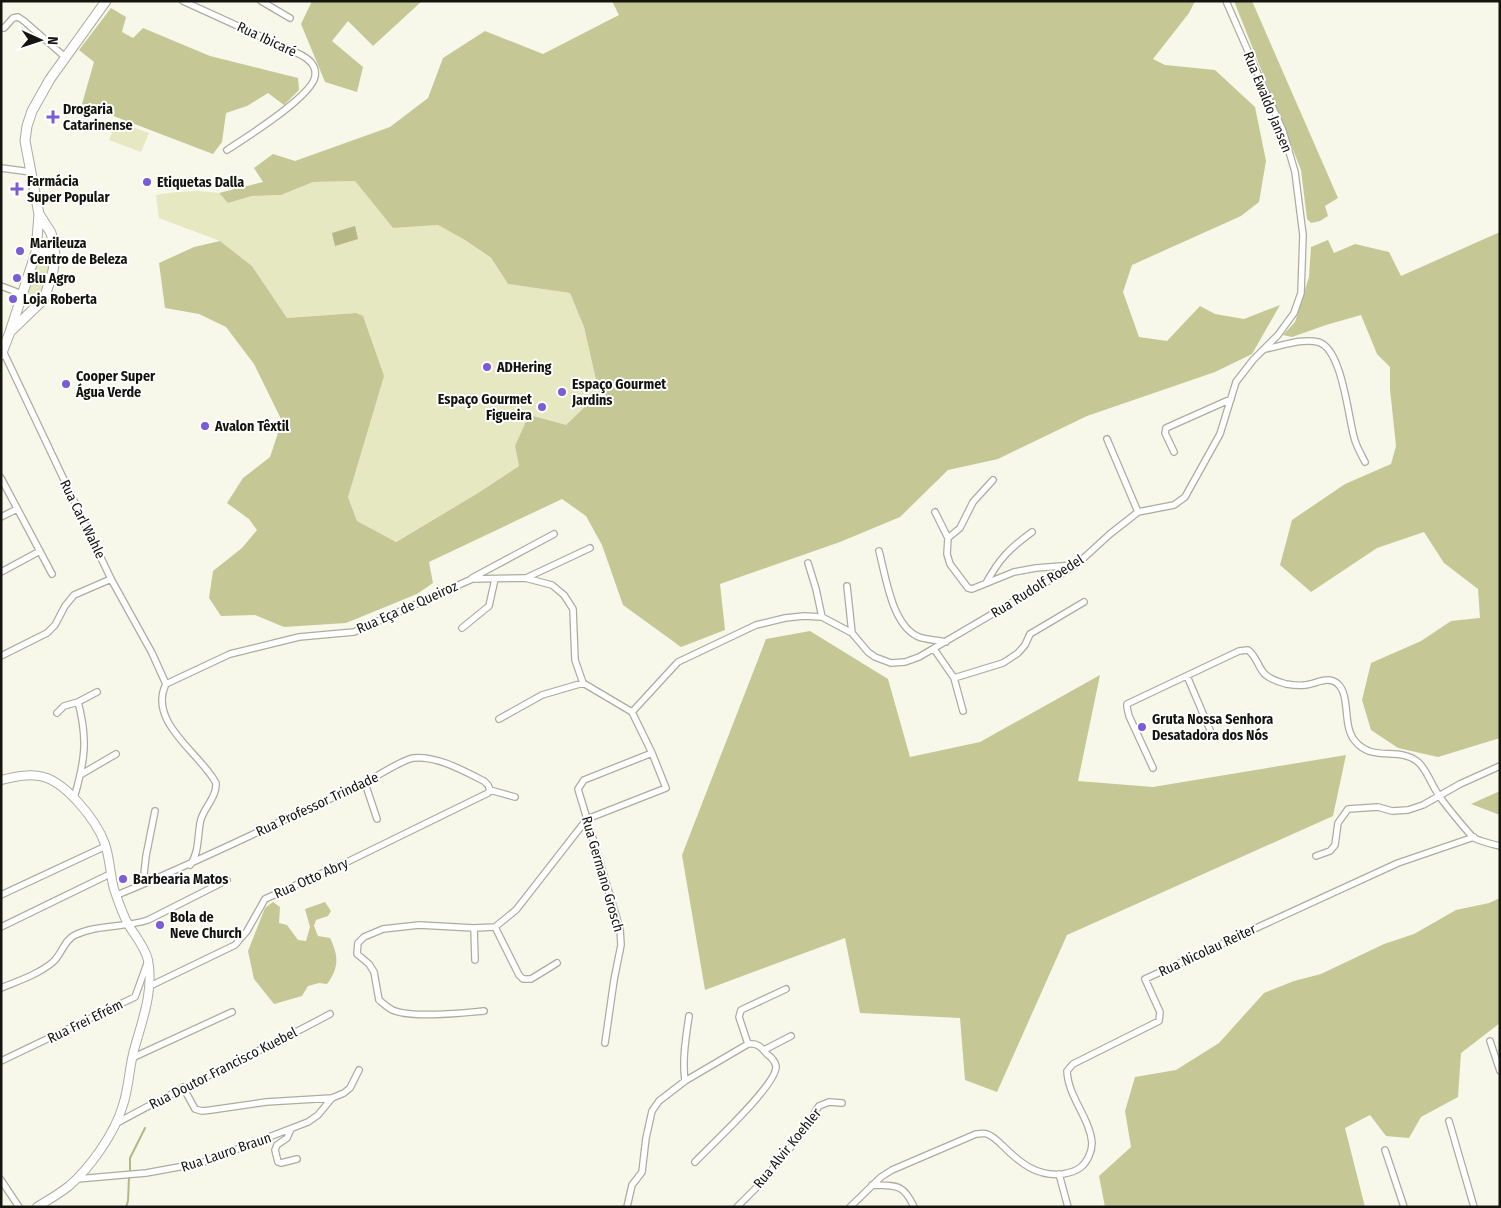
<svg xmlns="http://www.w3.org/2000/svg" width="1501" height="1208" viewBox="0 0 1501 1208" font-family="'Fira Sans Condensed',sans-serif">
<rect width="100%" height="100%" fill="#f7f8e9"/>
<path fill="#e5e8c1" d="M117,121L149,133L141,152L109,140Z
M355,181L393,228L438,225L465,240L491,259L508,284L570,293L584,327L599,393L566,425L515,446L519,466L478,493L395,542L357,521L348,497L354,472L356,313L287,318L252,266L220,241L159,218L156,195C177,191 198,190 219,193L228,203L252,196L281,195L313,182Z
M42,254H49L52,259L43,293L38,300H33L29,294V289L40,256Z"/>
<path fill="#c5c895" d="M312,1H422L373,46L348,21L332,41L363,67L357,92L325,82L301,24Z
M612,1H1195L1189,13L1153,59L1165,65L1215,70L1255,107L1266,161L1259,202L1241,216L1132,265L1123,292L1139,337L1167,341L1200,306L1215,314L1244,319L1280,305L1252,354L1215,372L1087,416L998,459L948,470L900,517L840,542L720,584L725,630L681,647L623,605L602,545L586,516L562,499L429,562L433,583L417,594L346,623L284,627L255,615L221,616L209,598L213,571L242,548L257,530L249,519L227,503L243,478L270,457L282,421L254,364L226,327L199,314L165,308L159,263L194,247L220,241L252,266L287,318L356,313L363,316L384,376L348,497L357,521L396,542L478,493L519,466L515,446L529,415L566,425L599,393L584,327L570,293L508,284L491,258L465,240L438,225L393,228L355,181L313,182L281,195L252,196L228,203L219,193L263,182L254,168L273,154L295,161L390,127L428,98L443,58L485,31L543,54L619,15Z
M1234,1H1252L1338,198L1325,206L1328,216L1320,221L1311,223L1307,219L1301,170Z
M111,8L126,17L122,32L133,38L143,28L210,56L298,78L299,90L284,105L268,93L247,106L226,113L222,142L213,154L82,104L94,62L79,50Z
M1500,232V738L1438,757L1398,748L1371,730L1362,700L1371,663L1421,641L1451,621L1480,618L1478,589L1444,563L1424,532L1377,548L1311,592L1280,565L1292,520L1345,484L1391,464L1396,446L1390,389V367L1377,354L1361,315L1326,325L1292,337L1283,335L1295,322L1309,277L1311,247L1328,240L1334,253L1355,244L1389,252L1401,276Z
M810,631L888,679L910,757L980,742L1100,675L1078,781L1153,787L1346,755L1333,816L1067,935L997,1092L965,1080L960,1018L860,1013L845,938L705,990L682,855L766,639Z
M1500,791V815L1471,804Z
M1500,898V1023L1461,1053L1458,1097L1421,1117L1409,1138L1386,1136L1370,1115L1345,1128L1365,1207H1105L1099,1176L1131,1147L1125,1111L1135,1077L1176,1070L1219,1043L1264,993L1294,981L1321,974L1384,944L1414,934L1456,910L1489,903Z
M273,902L280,907L279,923L287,925L298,940L306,941L310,927L305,909L325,902L331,911L328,916L316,920L314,926L318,936L330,938C339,956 339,968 327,984L319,983L308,986L302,996L274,1004L254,979L248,951L265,908Z"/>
<path fill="#b5b785" d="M355,226L358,239L335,246L332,233Z"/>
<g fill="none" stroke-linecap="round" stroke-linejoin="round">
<path stroke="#b5b785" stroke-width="2" d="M130,1172V1158L145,1128
M126,1207L128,1201L129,1177"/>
<g stroke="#acad9f" stroke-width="8">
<path id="minor" d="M183,1L297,53C306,57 317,64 315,76C313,96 245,138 227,150
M261,1L290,18
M1,28H4L13,18L18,17L24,21L65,57
M1,168L31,172
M1,286L22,294
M1265,349C1282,346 1302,338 1318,342C1342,348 1348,416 1354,437C1356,446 1361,454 1365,462
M3,351L111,579L152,653L166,684
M1107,439L1138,512
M1174,452L1165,433L1166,428L1231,399
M1,478L52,574
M935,512L948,538L947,554L950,564L968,588L972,589L1014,572L1036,568L1074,565
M1,517L17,509
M948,538L960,528L973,502L993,480
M879,551C886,577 892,626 919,637C927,640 938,640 946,642
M808,563L816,589L822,617
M1,572L40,551
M472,578L554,534
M526,578L590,548
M986,583C1000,558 1009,549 1032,532
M847,586L852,633
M462,628L489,606L495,579
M934,649L954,678L963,711
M1,656L47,633L55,625L65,606L74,595L111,579
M1187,676L1210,730
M954,678L1003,663L1018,653L1025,645L1030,634L1084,602
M632,712L678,662L756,625L785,618L804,616L822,617L852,633L868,652L875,657L891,663L905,662L919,657L1076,565L1110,534L1138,512L1174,505L1185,497L1220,434L1236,382L1253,360L1278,335L1294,313L1301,293L1303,235L1295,172L1283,131L1226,1
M57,713L64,706L78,702
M499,719L542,695L583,683
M1153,768L1129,716L1127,707V704L1239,651L1248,650C1256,656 1257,664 1263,672C1267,678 1279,682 1286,684C1292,685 1299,686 1305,685C1316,684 1328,675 1338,684C1351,697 1342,726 1355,741C1373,763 1399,746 1418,762C1427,770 1431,784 1438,794C1442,801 1469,834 1474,838C1482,842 1492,844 1500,846
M80,775L116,754
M365,783L377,819
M74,798C85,761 88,739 78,702L97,692
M1316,856L1330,851L1335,845L1338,823L1348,809L1378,807L1392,811L1408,810L1423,805L1460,784L1500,766
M190,865C200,852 197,834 201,819C205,807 217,796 216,783C201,754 147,722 166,684L230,654L299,637L354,632L472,579L525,578L552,585L564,595L573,609L575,660L583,683L632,712L652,753L666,788L587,819L516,910L495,927L474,928L419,925L383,929L364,937L358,943L357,954L369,964L374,972L379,1000C384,1004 389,1009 395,1011C416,1018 461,1013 484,1011
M143,883L146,856L155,811
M1,895L106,846
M117,895C199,862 278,821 359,786C373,779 401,760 413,758C436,755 464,771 484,781L488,785L490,790L515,797
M1,927L110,874
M495,927L519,975L523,979H531L557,963
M474,928L475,960
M150,986L235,945L247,931L265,899L347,862L488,793L490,790
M1,988C18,981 39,974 53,962C62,954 64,940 75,935C98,924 124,928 148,920L227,880
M1490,1041L1500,1071
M605,1043L614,980L621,945L620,929L578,789L584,780L652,753
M748,1044L739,1017L741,1010L786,989
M764,1050L791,1036
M132,1058L232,1012
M1,1061L135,997L148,961
M685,1081C682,1059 686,1037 689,1016
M183,1087L195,1109L202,1111L211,1110L266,1102L332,1098L344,1093L350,1088L359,1070
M1449,1121L1474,1207
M117,1123C187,1084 260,1052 330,1014
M291,1129L287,1138L277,1145L275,1150L278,1162L281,1163L297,1159
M1385,1150L1404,1207
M1059,1174L1068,1207
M77,1179L146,1173L201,1163L308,1122L318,1115L332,1098
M1,1180L19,1207
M872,1185C896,1186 903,1183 914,1207
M627,1207L632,1185L642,1172L646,1138L652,1111L659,1101L685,1081L748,1044C758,1043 761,1047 767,1054C771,1057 775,1061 776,1066C778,1084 709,1147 695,1162
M737,1207L760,1184L796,1141L819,1106L829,1102L842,1103
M850,1207L881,1177L892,1170L976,1134C979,1134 984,1133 987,1134C993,1136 999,1142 1003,1146C1020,1163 1037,1177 1063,1174C1069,1173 1076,1171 1081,1167C1087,1162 1092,1152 1092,1143C1090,1118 1068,1097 1067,1071L1073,1064L1159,1021L1160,1012L1145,979L1398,863L1474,837"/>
</g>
<g stroke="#acad9f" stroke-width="10">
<path id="secondary" d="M1,780C14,777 26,774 39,776C64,779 97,821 105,844C110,859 110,874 114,889C118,901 122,913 128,924C135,936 145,947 148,960C154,991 142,1021 134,1050C129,1068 129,1087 123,1105C115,1133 90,1168 69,1186C59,1194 48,1200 37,1207"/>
</g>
<g stroke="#acad9f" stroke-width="11">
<path id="primary" d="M36,252L48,249L55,255
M12,330L44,299L53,271L55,255L53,241L51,233L39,214
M1,355L10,332L36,252L39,214L25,141L27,126L32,111L50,79L106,1"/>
</g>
<use href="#minor" stroke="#fff" stroke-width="5.5"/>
<use href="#secondary" stroke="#fff" stroke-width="8"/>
<use href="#primary" stroke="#fff" stroke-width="9"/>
</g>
<g fill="#795cd6" stroke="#fff" stroke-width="2">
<path d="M50.5 109.5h5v5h5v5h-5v5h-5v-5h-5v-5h5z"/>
<circle cx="147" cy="182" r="5"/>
<path d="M14.5 181.5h5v5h5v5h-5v5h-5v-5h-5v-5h5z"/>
<circle cx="20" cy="251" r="5"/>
<circle cx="17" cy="278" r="5"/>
<circle cx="13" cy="299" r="5"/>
<circle cx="487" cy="367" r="5"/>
<circle cx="66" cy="384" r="5"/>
<circle cx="562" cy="392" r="5"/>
<circle cx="542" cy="407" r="5"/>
<circle cx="205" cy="426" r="5"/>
<circle cx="1142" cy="727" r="5"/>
<circle cx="123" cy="879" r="5"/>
<circle cx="160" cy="925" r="5"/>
</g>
<g text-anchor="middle" stroke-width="4" stroke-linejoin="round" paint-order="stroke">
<g font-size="14" fill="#151510" stroke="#fff">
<text transform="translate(267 39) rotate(25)" y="5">Rua Ibicaré</text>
<text transform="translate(1268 102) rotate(68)" y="5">Rua Ewaldo Jansen</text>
<text transform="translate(83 519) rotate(64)" y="5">Rua Carl Wahle</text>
<text transform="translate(1037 586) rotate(-32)" y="5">Rua Rudolf Roedel</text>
<text transform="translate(407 607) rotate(-24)" y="5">Rua Eça de Queiroz</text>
<text transform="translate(317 804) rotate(-25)" y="5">Rua Professor Trindade</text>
<text transform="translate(603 874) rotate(74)" y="5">Rua Germano Grosch</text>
<text transform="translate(311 878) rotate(-24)" y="5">Rua Otto Abry</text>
<text transform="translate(1207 950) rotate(-25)" y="5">Rua Nicolau Reiter</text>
<text transform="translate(85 1021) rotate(-26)" y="5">Rua Frei Efrém</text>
<text transform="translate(223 1068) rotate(-27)" y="5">Rua Doutor Francisco Kuebel</text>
<text transform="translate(787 1148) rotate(-51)" y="5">Rua Alvir Koehler</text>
<text transform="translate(226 1152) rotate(-19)" y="5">Rua Lauro Braun</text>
</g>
<g font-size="14" font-weight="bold" fill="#151510" stroke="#fff" text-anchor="start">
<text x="63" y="114">Drogaria<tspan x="63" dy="16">Catarinense</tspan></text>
<text x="27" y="186">Farmácia<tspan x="27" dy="16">Super Popular</tspan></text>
<text x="157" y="187">Etiquetas Dalla</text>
<text x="30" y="248">Marileuza<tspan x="30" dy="16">Centro de Beleza</tspan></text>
<text x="27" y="283">Blu Agro</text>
<text x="23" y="304">Loja Roberta</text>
<text x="497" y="372">ADHering</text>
<text x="76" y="381">Cooper Super<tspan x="76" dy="16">Água Verde</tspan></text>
<text x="572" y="389">Espaço Gourmet<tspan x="572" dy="16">Jardins</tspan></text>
<text x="532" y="404" text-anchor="end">Espaço Gourmet<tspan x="532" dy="16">Figueira</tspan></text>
<text x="215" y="431">Avalon Têxtil</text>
<text x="1152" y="724">Gruta Nossa Senhora<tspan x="1152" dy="16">Desatadora dos Nós</tspan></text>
<text x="133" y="884">Barbearia Matos</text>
<text x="170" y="922">Bola de<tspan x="170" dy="16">Neve Church</tspan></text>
</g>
</g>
<rect width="1501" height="1208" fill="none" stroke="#151510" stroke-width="5"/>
<g transform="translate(40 40) rotate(93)" stroke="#ffffff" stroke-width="4" paint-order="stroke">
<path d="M0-4L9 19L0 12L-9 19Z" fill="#151510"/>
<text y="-8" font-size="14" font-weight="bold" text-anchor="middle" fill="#151510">N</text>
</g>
</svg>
